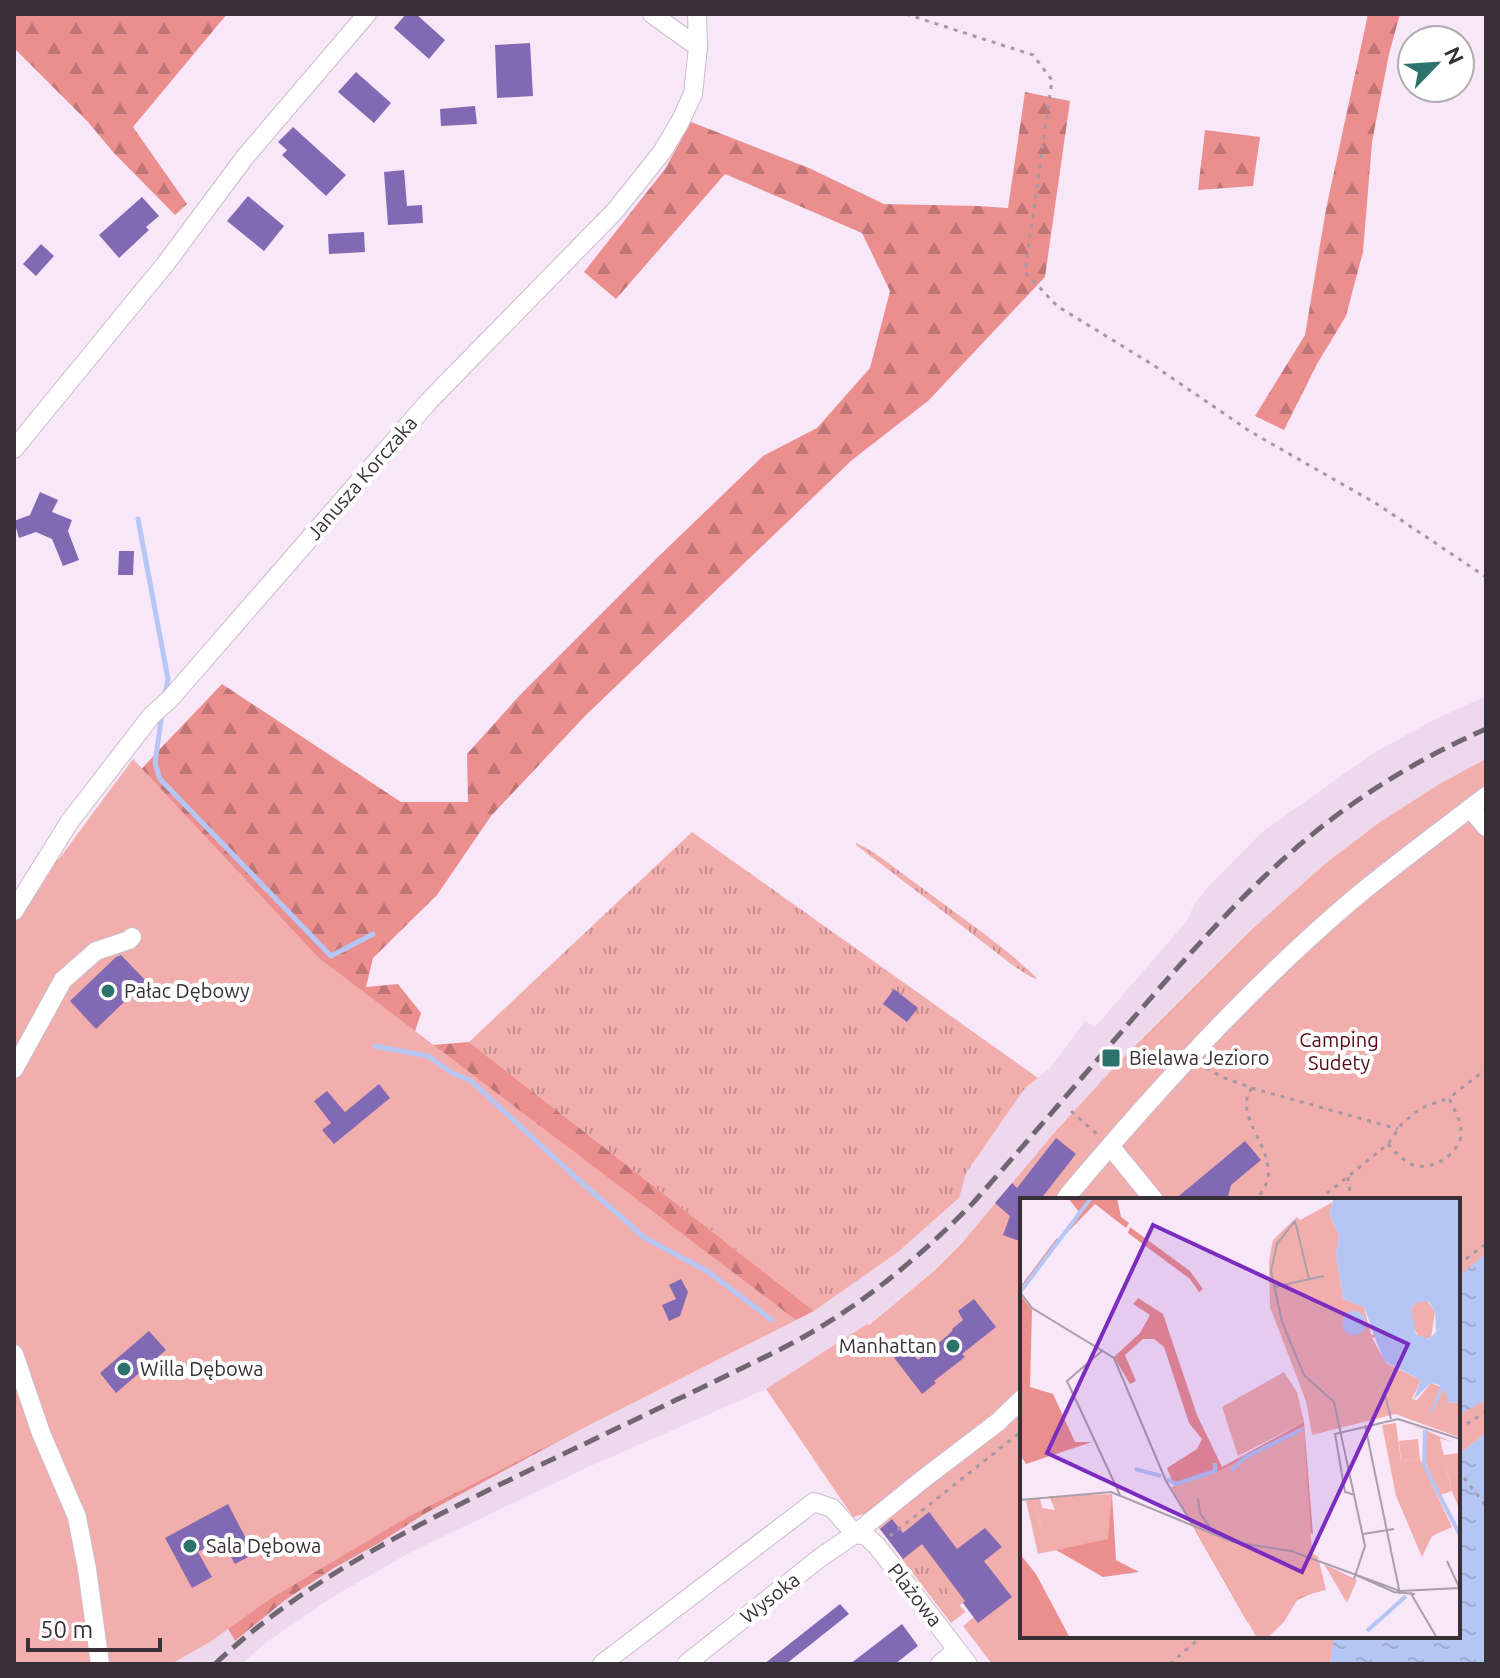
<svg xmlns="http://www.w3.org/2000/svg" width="1500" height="1678" viewBox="0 0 1500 1678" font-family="Ubuntu,sans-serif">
<defs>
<pattern id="grass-tufts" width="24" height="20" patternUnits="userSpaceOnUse" patternTransform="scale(2)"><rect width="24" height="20" fill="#f1aeac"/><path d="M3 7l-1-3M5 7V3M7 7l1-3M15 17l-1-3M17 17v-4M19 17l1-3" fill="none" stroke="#c48e8d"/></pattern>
<pattern id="forest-firs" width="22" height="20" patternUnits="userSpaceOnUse" patternTransform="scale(2)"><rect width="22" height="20" fill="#eb8f8e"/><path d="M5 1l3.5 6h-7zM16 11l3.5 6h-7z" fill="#bf7575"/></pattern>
<pattern id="water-ripples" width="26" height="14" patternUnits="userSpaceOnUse" patternTransform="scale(2)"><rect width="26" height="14" fill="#b6c6f4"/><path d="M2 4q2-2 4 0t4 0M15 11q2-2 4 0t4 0" fill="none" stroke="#9daad2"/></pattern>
</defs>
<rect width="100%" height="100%" fill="#f8e7f9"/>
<path fill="#edd8ee" d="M1486,696V759L1441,783L1380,822L1326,863L1250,931L1094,1089L1054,1133L962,1243L934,1271L868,1325L867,1324L766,1389L586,1468L411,1552L336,1595L268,1641L241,1664H171L210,1642L270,1599L551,1440L814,1311L898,1252L958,1199L966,1173L1025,1088L1050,1068L1085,1021L1095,1027L1186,922L1195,903L1209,886L1262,832L1375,752L1436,719Z"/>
<path fill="url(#grass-tufts)" d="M692,832L1038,1078L1025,1088L966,1173L959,1198L898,1252L814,1311L469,1042Z
M856,843C878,853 898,871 918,885C958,915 1000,943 1036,977V979C1017,971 998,953 980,940C939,908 897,876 856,845Z
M916,1548L965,1612L951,1623L902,1559Z"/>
<path fill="url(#forest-firs)" d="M14,14H227L133,127L187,204L175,215L113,152L88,122L14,48Z
M1368,14H1400L1389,54L1372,142L1363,252L1346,316L1317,364L1284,430L1255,416L1305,335L1326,209Z
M1025,92L1070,101L1045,277L928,401L852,460L585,716L491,816L437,895L373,958L366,987L398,984L421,1013L412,1041L432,1045L469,1042L814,1311L629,1403L426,1513L379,1543L334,1568L285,1600L235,1641L220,1614L14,1664V921L31,889L159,750L222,684L401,802H468L467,754L520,695L658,557L763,456L817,428L870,368L890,291L862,233L725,174L616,299L584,272L665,169L691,122L809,168L884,204L978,206L1008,208Z
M1205,130L1260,137L1253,186L1198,190Z"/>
<path fill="#f1aeac" d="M133,759L319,958L796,1320L408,1517L270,1599L210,1642L171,1664H14V920Z
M1486,759V1433L1458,1455V1200H1022V1636H1334L1330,1664H992L963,1626L974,1617L963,1603L959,1605L916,1549L903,1559L867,1513L853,1517L766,1389L867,1324L869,1325L934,1271L962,1243L1054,1133L1119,1062L1250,931L1326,863L1380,822L1441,783Z"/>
<path fill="url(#water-ripples)" d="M1486,1253V1400L1458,1415V1277Z
M1486,1433V1664H1330L1334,1636H1458V1455Z"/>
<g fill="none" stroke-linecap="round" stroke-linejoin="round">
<path stroke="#b6c6f4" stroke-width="5" d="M138,519L168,679L165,695
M162,713L155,763L160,779L331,956L373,934
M375,1046L428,1056L452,1073L470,1080L572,1174L645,1238L707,1271L772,1320"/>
</g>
<path fill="#816ab3" d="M406,14H416L445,40L429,59L394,28Z
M530,43L533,96L497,98L495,45Z
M356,72L391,103L374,123L338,92Z
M475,106L477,124L441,126L440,109Z
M293,127L346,175L326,196L282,155L287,150L278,142Z
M404,170L407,206L422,205L423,223L388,225L384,172Z
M248,196L284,226L264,251L227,221Z
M142,197L159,216L146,227L149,230L119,258L99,235Z
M364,232L365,252L329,254L328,234Z
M41,244L54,256L36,276L23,264Z
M40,492L58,500L52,512L72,520L68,531L79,560L63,566L52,539L36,532L19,538L14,521L30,515Z
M119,551H134L133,575H118Z
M121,955L146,981L96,1029L70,1001L116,957Z
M894,989L918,1008L907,1022L883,1004Z
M379,1084L390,1098L334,1144L322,1130L331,1123L314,1101L327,1091L345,1112Z
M1056,1138L1076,1154L1040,1200H1022V1242L1003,1235L1010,1216L995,1203L1012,1183L1017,1188Z
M1245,1141L1261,1160L1231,1185L1227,1200H1174Z
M681,1279L688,1292L680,1316L669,1321L662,1305L676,1299L669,1285Z
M974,1299L996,1327L962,1354L965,1357L934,1381L936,1383L922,1394L892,1355L905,1345L918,1360L947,1336L953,1330L952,1329L963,1320L958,1311Z
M149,1331L166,1350L116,1393L100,1373Z
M228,1504L254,1554L235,1564L221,1540L198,1552L212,1577L192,1588L165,1538Z
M929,1512L957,1549L985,1528L1002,1547L984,1561L1012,1597L978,1623L963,1603L965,1601L922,1544L903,1559L880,1529L892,1519L903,1533Z
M840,1604L849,1614L786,1664H764Z
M902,1624L918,1646L895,1664H850Z"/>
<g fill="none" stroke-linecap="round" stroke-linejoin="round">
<g stroke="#cbbbcb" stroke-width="20">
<path id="minor" d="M652,14L698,47
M14,449L167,262L245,157L367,14
M1470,808L1486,827
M14,911L70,821L152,715L170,699L429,401L615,211L662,152L680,122L693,94L698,47L697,14
M14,1069L63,980L96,951L129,940L132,937
M1110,1146L1154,1200
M1065,1200L1069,1194C1156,1091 1249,988 1351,901C1395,864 1441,831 1486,796
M14,1354L41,1433L77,1517L87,1569L100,1664
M855,1534L866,1536L877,1546L968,1664
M602,1664L814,1502L832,1508L855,1534
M686,1664L821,1557L855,1534L922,1480L998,1422L1022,1399
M940,1664L957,1650"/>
</g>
<path stroke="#a498a5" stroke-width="3" stroke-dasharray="4 6" stroke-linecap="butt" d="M906,14L1033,55L1052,80L1025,272L1057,306L1150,363L1251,432L1377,504L1486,577
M1206,1068L1222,1077L1252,1088L1398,1129
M1252,1088C1227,1120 1296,1161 1255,1200
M1071,1111L1098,1135
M1388,1144C1395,1152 1403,1161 1413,1165C1431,1172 1460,1154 1461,1134C1462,1121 1454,1110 1449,1098L1486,1069
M1348,1177L1351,1200
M1319,1200L1388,1144L1401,1125L1413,1114L1426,1106L1449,1098
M1458,1265L1486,1244
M1458,1429L1486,1412
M1458,1470L1486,1506
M890,1536L1022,1431
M1170,1664L1202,1636"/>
<use href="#minor" stroke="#fff" stroke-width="18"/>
<path stroke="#6f6670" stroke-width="5" stroke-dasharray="16 8" stroke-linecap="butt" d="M215,1664C305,1579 420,1523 530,1470C613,1430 698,1390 781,1349C854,1312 916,1261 973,1203C1035,1133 1095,1062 1156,992C1209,932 1261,874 1324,825C1374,786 1429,754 1486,729"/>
</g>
<g fill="#2c736b" stroke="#fff" stroke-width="3">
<circle cx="108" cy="991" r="8"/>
<rect x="1101" y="1048" width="20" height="20" rx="4"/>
<circle cx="953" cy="1346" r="8"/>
<circle cx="124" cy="1369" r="8"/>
<circle cx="190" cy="1546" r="8"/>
</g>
<g text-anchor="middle" stroke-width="8" stroke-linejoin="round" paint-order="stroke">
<g font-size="20" fill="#373037" stroke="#fff">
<text transform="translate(362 478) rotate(-49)" y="7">Janusza Korczaka</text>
<text transform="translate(915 1595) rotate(52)" y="7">Plażowa</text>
<text transform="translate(770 1598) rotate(-38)" y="7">Wysoka</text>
</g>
<g font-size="20" fill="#373037" stroke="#fff" text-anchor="start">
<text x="124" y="998">Pałac Dębowy</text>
<text x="1129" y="1065">Bielawa Jezioro</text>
<text x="937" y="1353" text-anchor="end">Manhattan</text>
<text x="140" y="1376">Willa Dębowa</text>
<text x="206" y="1553">Sala Dębowa</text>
</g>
<g font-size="20" fill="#580511" stroke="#fff">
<text x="1339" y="1047">Camping<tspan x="1339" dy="23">Sudety</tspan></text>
</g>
</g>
<g transform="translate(1020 1198)">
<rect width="440" height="440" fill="#f8e7f9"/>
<path d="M264,174L277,194L284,224L218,258L202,209ZM391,228L401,230L434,245L440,243L434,245L420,240L422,250L405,253V261L424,258L431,292L420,297L405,263L404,249L406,232ZM29,298H34L40,330H21L14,301L20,300L22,310L35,312ZM304,366L337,382L327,405Z" fill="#f1aeac"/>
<path d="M48,0H97L101,19L109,25L106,30L75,6L42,40L60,15ZM110,29L170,73L183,91L179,94L170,81L108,35ZM37,40L40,43L4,92L0,89ZM0,96L12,112L10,189L33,196L55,244H72L6,266L0,257ZM118,100L143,116L177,217L202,269L284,224L293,336L251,317L298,363L305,389L228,425L164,313L147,270L177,251L182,241L169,225L144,149L134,141H123L105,157L116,183L110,186L94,159L120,135L130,117L113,106ZM92,296L96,362L119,374L83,379L36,352ZM0,356L16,376L50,440H0Z" fill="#eb8f8e"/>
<path d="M313,4L309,15L319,38L316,56L323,101L344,109L351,137L393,128L391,110L397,104H408L415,114L411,140L400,141L394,130L352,140L366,165L401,182L392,201L397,202L411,185L426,191L429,205L440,204L439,239L375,216L292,237L286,203L250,109L249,63L253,42L277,19L280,22ZM284,228L292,355L298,359L306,392L279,399L264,424L247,440H237L151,289L195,275ZM398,241L400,261L381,263L379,243ZM92,296L88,341L18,356L6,303L14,301L21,330H39L34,298Z" fill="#f1aeac"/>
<path d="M376,225L381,263L400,261L432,329L412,338L402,359L376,298L362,227ZM422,250L424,257L440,255V313L432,293L420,297L431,291L424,259L406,261V252Z" fill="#f1aeac"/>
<path d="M314,0H440V204L429,205L424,190L407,226L420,187L411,185L393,202L401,182L364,163L344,109L323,101L316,56L319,38L309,15ZM397,104H409L415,114L416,134L409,141L396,136L391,110ZM322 125a12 12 0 1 1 24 0a12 12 0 1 1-24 0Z" fill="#b6c6f4" fill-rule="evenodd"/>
<path fill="none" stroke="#b6c6f4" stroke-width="4" d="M0,94L71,0M405,232L404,267L440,337M115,271L141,278M212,272L224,260L282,231M147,281L156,286L195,273V265M347,433L386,398"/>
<path fill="none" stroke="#ab9eab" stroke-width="2" d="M275,23L257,46L251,73L262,124L284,177L314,204L345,348L334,381M275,23L289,81M254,89L304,78M0,94L12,110L94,160L146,283L172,326M83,152L47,183L100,297M365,197L371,221M345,227L380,396M335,297L325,294L315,236L378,221L440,241M178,301L180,315L195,337M0,302L91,294L213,344L271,353L380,393L440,390M343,336L374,331M427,363L439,389M336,377L374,394L395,396M390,394L417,440"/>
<path fill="#7b2cbf" fill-opacity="0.15" stroke="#7b2cbf" stroke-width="4" d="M133,27L388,146L282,374L27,255Z"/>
<rect width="440" height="440" fill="none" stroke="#373037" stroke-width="4"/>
</g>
<rect width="1500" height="1678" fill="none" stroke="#373037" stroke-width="32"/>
<g transform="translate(1436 64) rotate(65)"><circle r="38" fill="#ffffff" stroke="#afacaf" stroke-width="2"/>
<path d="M0-6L14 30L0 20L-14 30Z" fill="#2c736b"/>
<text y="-12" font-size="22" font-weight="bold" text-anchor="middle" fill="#373037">N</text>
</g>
<path d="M28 1638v12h132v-12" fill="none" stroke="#373037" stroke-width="4"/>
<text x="40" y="1638" font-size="24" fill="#373037" stroke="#ffffff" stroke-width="6" paint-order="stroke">50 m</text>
</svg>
